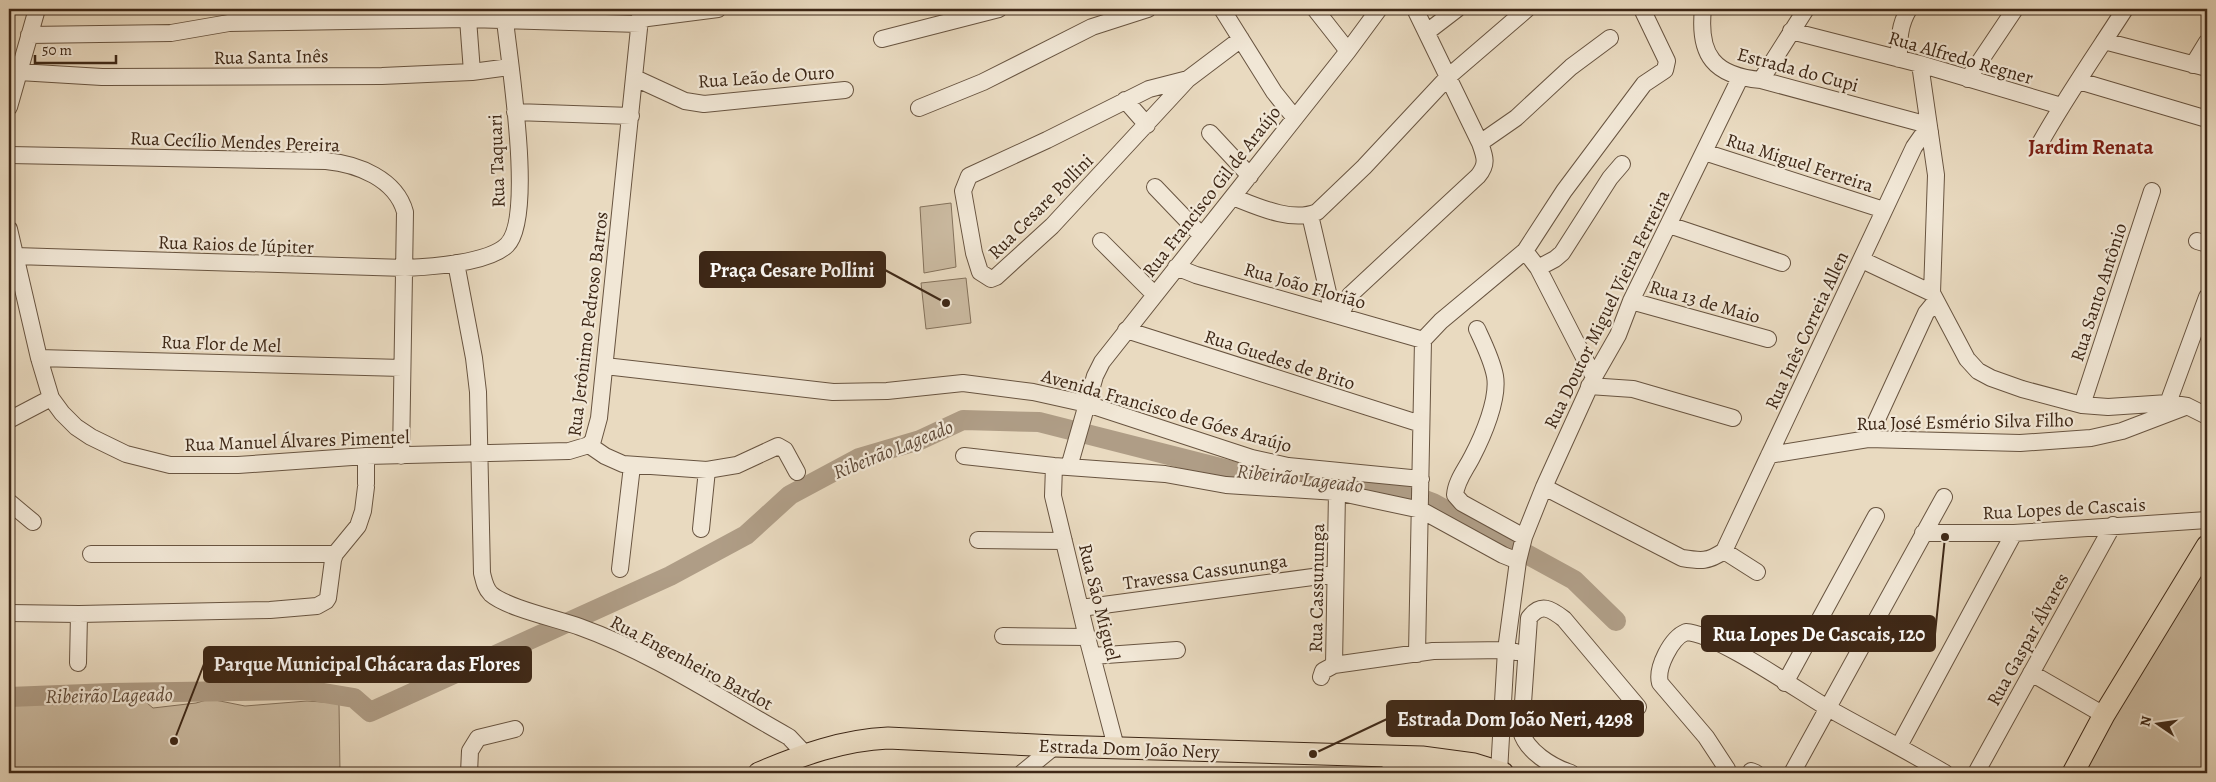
<svg xmlns="http://www.w3.org/2000/svg" width="2216" height="782" viewBox="0 0 2216 782" font-family="Alegreya,serif">
<rect width="100%" height="100%" fill="#e9dac0"/>
<filter id="stains"><feTurbulence type="fractalNoise" baseFrequency=".004" numOctaves="4"/><feColorMatrix values="0 0 0 0 .2 0 0 0 0 .09 0 0 0 0 .02 0 0 0 .5 -.17"/></filter>
<radialGradient id="worn" r=".72"><stop offset=".6" stop-color="#630" stop-opacity="0"/><stop offset="1" stop-color="#630" stop-opacity=".3"/></radialGradient>
<path fill="#ccbca3" stroke="#84725c" d="M951,203L956,267L924,273L920,207Z
M966,278L971,323L926,329L921,283Z
M2207,558V773H2079Z
M107,694L125,697L136,694L153,708L196,703L210,699L245,706L307,701L339,703L340,773H9V703L87,701Z"/>
<g fill="none" stroke-linecap="round" stroke-linejoin="round">
<path stroke="#af9d86" stroke-width="20" d="M9,697L111,693L306,690L354,698L370,712L670,576L746,535L790,495L859,458L920,440L963,420L1039,422L1232,471L1399,490L1433,503L1574,580L1616,621"/>
<g stroke="#685440" stroke-width="18">
<path id="minor" d="M1222,9L1274,92L1294,117
M1315,9L1348,51
M1703,9C1698,55 1714,76 1761,80L1928,125
M640,19L718,9
M1791,31L1920,64L2061,106
M1427,32L1457,9
M29,35L171,33L229,23L288,22L468,19L640,24
M882,39L999,9
M2104,41L2207,68
M1899,59C1899,40 1899,25 1909,9
M1920,64L1936,175L1932,293L1967,359L1978,371L1991,378L2022,389L2082,405L2108,407L2168,403L2187,406L2207,416
M2193,65L2207,42
M19,72L102,77L382,76L472,72L468,19
M472,72L510,67
M635,78L685,101L704,104L845,90
M1188,79L1149,89L1047,140L969,176L963,191L974,253L980,272L991,279L996,277L1052,226L1188,79L1241,39
M1968,79L2015,9
M1761,80L1806,9
M2079,81L2207,119
M1125,100L1147,125
M9,107L37,9
M919,108L983,82L1092,27L1148,9
M515,112L631,116
M1210,133L1250,176
M1480,143L1516,118L1571,67L1610,38
M2039,145C2065,98 2096,54 2125,9
M1704,152L1884,210
M9,155L326,161C358,164 396,179 405,212L401,456
M1155,187L1201,235
M1233,197C1256,206 1292,223 1317,212L1364,167L1448,77L1527,9
M1310,215L1333,314
M1669,225L1782,263
M9,229L39,358L51,398L62,413L76,427L91,437L126,454L170,465H238L366,456L569,451L589,445L593,440L599,418L641,9
M1101,241L1155,295
M2197,241L2207,244
M1525,251L1538,268L1594,377
M15,256L405,268C430,267 489,263 507,245C535,217 509,61 505,20
M1862,260L1932,293
M456,263L474,358L478,392L482,573C484,581 485,588 491,594C507,608 558,619 580,627C653,653 721,699 789,737L805,754
M1176,267L1196,275L1423,340
M1538,268L1555,259L1562,253L1610,178L1622,164
M1631,301L1768,339
M1340,316L1350,295L1478,176C1488,164 1485,157 1480,143L1415,9
M1477,329C1484,344 1492,360 1495,376C1499,399 1483,436 1472,457C1466,469 1456,481 1455,495L1462,503L1524,537
M1126,330L1421,424
M39,358L402,368
M605,366L833,392L887,391L963,383L1033,392L1087,404L1252,458L1288,466L1421,479
M1589,386L1633,389L1733,418
M2168,403L2207,297
M2082,405L2152,191
M9,420L51,398
M1868,439L1926,313L1935,302
M589,445L605,456L623,464L707,470L737,465L778,446L785,450L797,472
M1769,455L1868,439L2020,443L2091,438L2122,431L2185,407
M964,456L1054,466L1165,474L1226,485L1337,492L1421,510L1503,555L1518,561
M1054,466L1053,496L1087,637L1116,747
M1069,467L1095,376L1102,362L1348,51L1379,9
M366,484V456
M1544,487L1682,558C1701,561 1708,562 1724,551L1757,572
M9,502L33,522
M701,529L707,470
M1923,533H2014L2207,520
M978,540L1064,541
M1724,551L1914,147L1921,137L1930,132
M91,554H335
M620,569L632,466
M1081,608L1335,574
M9,613L79,614L270,610L317,606L326,601L328,598L333,560L335,554L358,526L363,511L366,487
M1003,636L1087,637
M1417,654L1423,340L1441,321L1525,251L1564,191L1644,84L1665,70L1667,61L1642,9
M1092,656L1177,650
M78,663L79,614
M1334,665L1433,651L1506,650L1516,652
M2031,673L2104,715
M1321,677L1323,671L1334,665L1337,492
M1785,683L1876,516
M1899,746L2014,533
M1727,769L1706,737L1660,683C1656,668 1671,638 1686,632C1715,633 1796,689 1826,707C1865,729 1906,750 1945,773
M1751,771L1756,773
M1499,772L1506,650L1518,561L1524,537L1544,487L1594,377L1618,335L1631,301L1740,78
M469,773L470,751L478,738L515,729
M1022,773L1055,746
M1387,773L1420,758
M1571,773C1552,767 1526,751 1521,731L1529,618C1541,602 1551,609 1564,619L1638,707
M1792,773L1944,497
M1976,773L2113,525"/>
</g>
<g stroke="#3d2716" stroke-width="23">
<path id="major" d="M759,773C801,755 843,740 888,738L1055,746L1422,757L1474,764L1503,773
M2073,773L2104,715L2207,546"/>
</g>
<use href="#minor" stroke="#f1e7d6" stroke-width="16"/>
<use href="#major" stroke="#e9dac0" stroke-width="21"/>
</g>
<g text-anchor="middle" stroke-width="4.5" stroke-linejoin="round" paint-order="stroke">
<g font-size="19" fill="#3d2716" stroke="#f1e7d6">
<text transform="translate(271 56) rotate(-1)" y="7">Rua Santa Inês</text>
<text transform="translate(1961 57) rotate(16)" y="7">Rua Alfredo Regner</text>
<text transform="translate(1798 69) rotate(15)" y="7">Estrada do Cupi</text>
<text transform="translate(766 76) rotate(-4)" y="7">Rua Leão de Ouro</text>
<text transform="translate(235 141) rotate(2)" y="7">Rua Cecílio Mendes Pereira</text>
<text transform="translate(496 161) rotate(-92)" y="7">Rua Taquari</text>
<text transform="translate(1800 162) rotate(18)" y="7">Rua Miguel Ferreira</text>
<text transform="translate(1211 191) rotate(-52)" y="7">Rua Francisco Gil de Araújo</text>
<text transform="translate(1040 206) rotate(-45)" y="7">Rua Cesare Pollini</text>
<text transform="translate(236 244) rotate(2)" y="7">Rua Raios de Júpiter</text>
<text transform="translate(1305 285) rotate(16)" y="7">Rua João Florião</text>
<text transform="translate(2098 292) rotate(-72)" y="7">Rua Santo Antônio</text>
<text transform="translate(1705 301) rotate(16)" y="7">Rua 13 de Maio</text>
<text transform="translate(1606 309) rotate(-64)" y="7">Rua Doutor Miguel Vieira Ferreira</text>
<text transform="translate(587 324) rotate(-83)" y="7">Rua Jerônimo Pedroso Barros</text>
<text transform="translate(1806 330) rotate(-65)" y="7">Rua Inês Correia Allen</text>
<text transform="translate(221 343) rotate(2)" y="7">Rua Flor de Mel</text>
<text transform="translate(1280 359) rotate(18)" y="7">Rua Guedes de Brito</text>
<text transform="translate(1167 410) rotate(16)" y="7">Avenida Francisco de Góes Araújo</text>
<text transform="translate(1965 421) rotate(-1)" y="7">Rua José Esmério Silva Filho</text>
<text transform="translate(297 440) rotate(-2)" y="7">Rua Manuel Álvares Pimentel</text>
<text transform="translate(2064 508) rotate(-3)" y="7">Rua Lopes de Cascais</text>
<text transform="translate(1205 571) rotate(-8)" y="7">Travessa Cassununga</text>
<text transform="translate(1316 588) rotate(-89)" y="7">Rua Cassununga</text>
<text transform="translate(1100 602) rotate(76)" y="7">Rua São Miguel</text>
<text transform="translate(2027 639) rotate(-61)" y="7">Rua Gaspar Álvares</text>
<text transform="translate(692 662) rotate(28)" y="7">Rua Engenheiro Bardot</text>
<text transform="translate(1129 748) rotate(2)" y="7">Estrada Dom João Nery</text>
</g>
<g font-size="20" font-style="italic" fill="#5f4a38" stroke="#f1e7d6">
<text transform="translate(893 449) rotate(-22)" y="7">Ribeirão Lageado</text>
<text transform="translate(1300 478) rotate(7)" y="7">Ribeirão Lageado</text>
<text transform="translate(109 695) rotate(-1)" y="7">Ribeirão Lageado</text>
</g>
<g font-size="21" font-weight="bold" fill="#7a1f14" stroke="#f1e7d6">
<text x="2091" y="154">Jardim Renata</text>
</g>
</g>
<path fill="none" stroke="#3d2716" stroke-width="2" d="M946 303L885 270M1945 537L1935 634M174 741L204 664M1313 754L1387 719"/>
<g fill="#3d2716" stroke="#f1e7d6" stroke-width="2">
<circle cx="946" cy="303" r="5"/>
<circle cx="1945" cy="537" r="5"/>
<circle cx="174" cy="741" r="5"/>
<circle cx="1313" cy="754" r="5"/>
</g>
<g fill="#3d2716" stroke="#3d2716" stroke-width="2">
<rect x="700" y="252" width="185" height="35" rx="5"/>
<rect x="1702" y="616" width="233" height="35" rx="5"/>
<rect x="204" y="647" width="327" height="35" rx="5"/>
<rect x="1387" y="701" width="256" height="35" rx="5"/>
</g>
<g font-size="20" text-anchor="middle" font-weight="bold" fill="#fff">
<text x="792" y="277">Praça Cesare Pollini</text>
<text x="1819" y="641">Rua Lopes De Cascais, 120</text>
<text x="367" y="671">Parque Municipal Chácara das Flores</text>
<text x="1515" y="726">Estrada Dom João Neri, 4298</text>
</g>
<rect width="2216" height="782" fill="none" stroke="#e9dac0" stroke-width="30"/>
<rect x="10" y="10" width="2196" height="762" fill="none" stroke="#3d2716" stroke-width="2.5"/>
<rect x="15" y="15" width="2186" height="752" fill="none" stroke="#3d2716"/>
<g transform="translate(2158 724) rotate(283)" stroke="#f1e7d6" stroke-width="4" paint-order="stroke">
<path d="M0-4L9 19L0 12L-9 19Z" fill="#3d2716"/>
<text y="-8" font-size="14" font-weight="bold" text-anchor="middle" fill="#3d2716">N</text>
</g>
<path d="M35 55v8h81v-8" fill="none" stroke="#3d2716" stroke-width="2.5"/>
<text x="42" y="55" font-size="15" fill="#3d2716" stroke="#f1e7d6" stroke-width="4" paint-order="stroke">50 m</text>
<rect width="100%" height="100%" filter="url(#stains)"/>
<rect width="100%" height="100%" fill="url(#worn)"/>
</svg>
